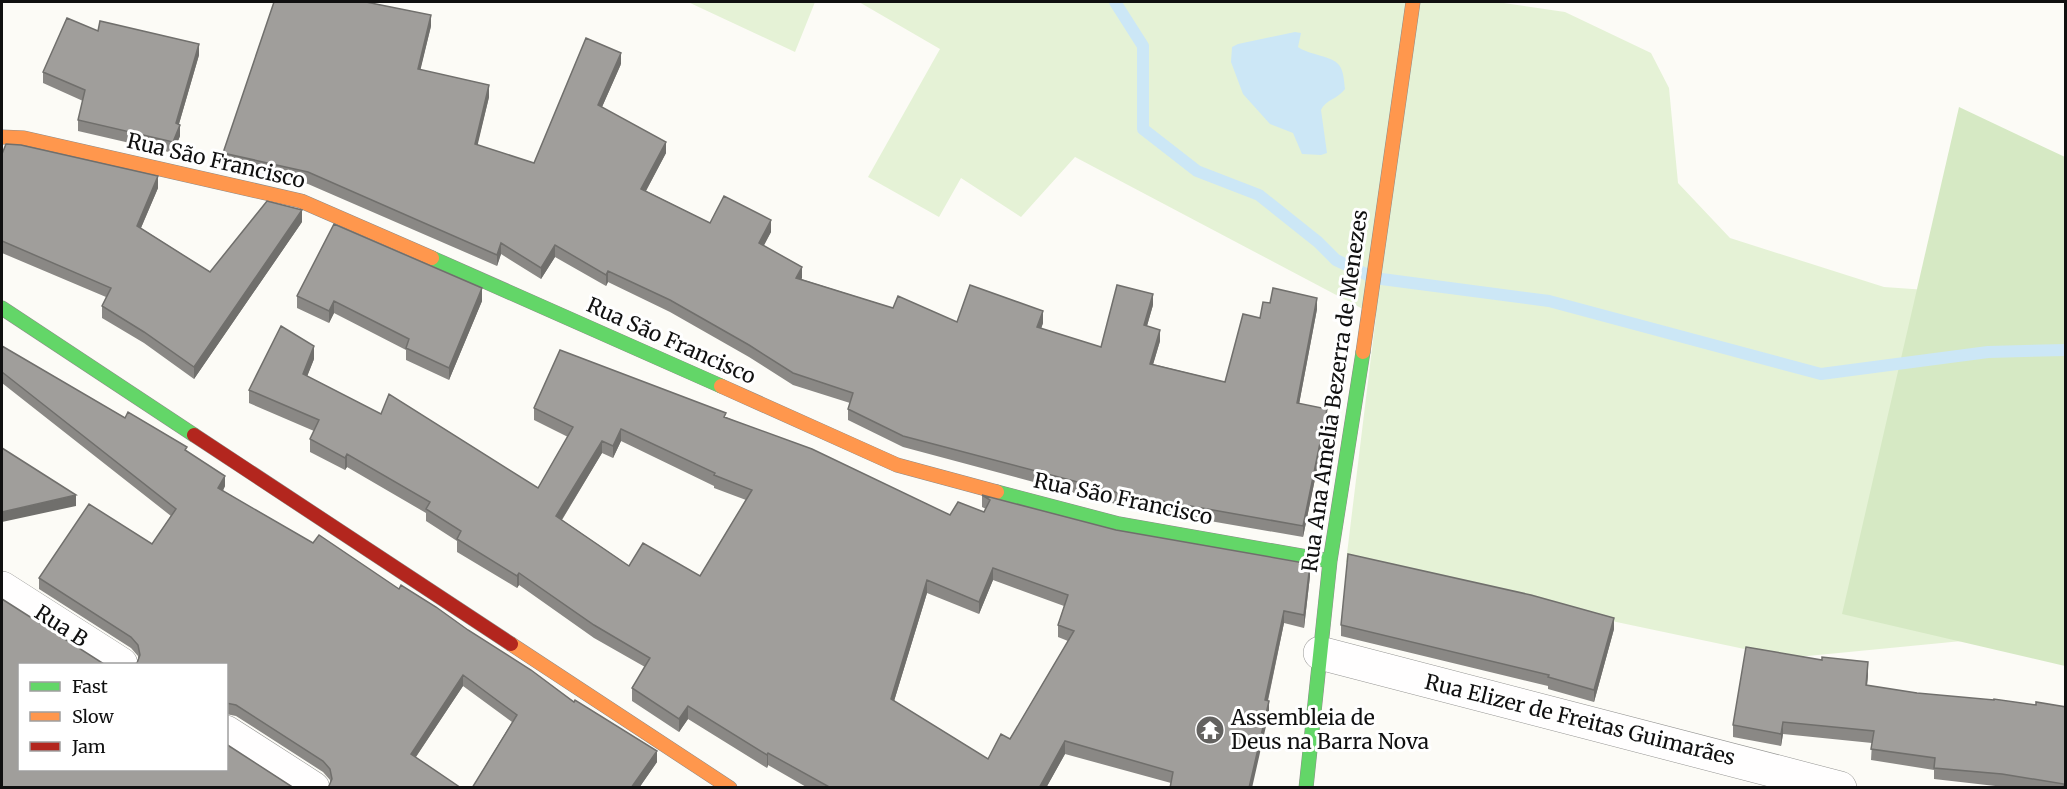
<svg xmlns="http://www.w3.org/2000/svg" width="2067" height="789" viewBox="0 0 2067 789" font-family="Merriweather,serif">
<rect width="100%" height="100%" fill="#fcfbf6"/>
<path fill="#e5f2d6" d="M688,2H815L795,52Z
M859,2H1497L1565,12L1651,53L1669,88L1678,183L1730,238L1884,287L1941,291L2065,631L1787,658L1470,591L1346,562L1376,316L1075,157L1021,217L961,178L939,217L868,177L940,49Z"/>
<path fill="#d6e9c4" d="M1959,107L2065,157V666L1842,614Z"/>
<path fill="#cce7f6" d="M1295,32L1301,33L1298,47C1309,55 1333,56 1339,65C1344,71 1344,82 1345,89C1338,99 1325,100 1321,110L1327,153L1321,155L1302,154L1293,133L1270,124L1243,94L1231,62L1232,47L1238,44Z"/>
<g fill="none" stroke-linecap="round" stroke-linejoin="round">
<path stroke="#cce7f6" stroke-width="12" d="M1115,2L1143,46V129L1197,171L1259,195L1318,242L1336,260L1374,278L1549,301L1821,374L1988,352L2066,350"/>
<g stroke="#969694" stroke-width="34">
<path id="street" d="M2,588L121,664
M1320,653L1840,788
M226,732L313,788"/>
</g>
<g stroke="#8d8c8a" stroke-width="15">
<path id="fast" d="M432,258L721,386
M2,308L194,435
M997,492L1119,524L1330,561
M1306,788L1330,561L1363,352"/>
</g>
<g stroke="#8d8c8a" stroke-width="15">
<path id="slow" d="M2,137L24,138L301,201L432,258
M1363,352L1413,2
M721,386L897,465L997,492
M511,644L730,788"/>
</g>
<g stroke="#8d8c8a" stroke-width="15">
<path id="jam" d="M194,435L511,644"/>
</g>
<use href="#street" stroke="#fffefe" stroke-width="33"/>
<use href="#fast" stroke="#63d668" stroke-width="14"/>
<use href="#slow" stroke="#ff974d" stroke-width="14"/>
<use href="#jam" stroke="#b3261e" stroke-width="14"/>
</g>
<path fill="#8a8885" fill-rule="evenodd" d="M431,26L420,70L489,97L477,145L534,163L621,64L602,107L666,153L646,191L710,223L771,232L763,246L802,278L801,279L893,308L957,322L1043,323L1041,329L1101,347L1153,305L1147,326L1160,341L1153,364L1225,382L1260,318L1270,303L1317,309L1299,404L1327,421L1303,537L1123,506L903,447L848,420V409L850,403L793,385L749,357L670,312L608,282L606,286L555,257L541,279L501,254L497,266L308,184L223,164V153Z
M98,31L199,55L179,124L180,136L173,153L78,131V120L83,101L43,83V72Z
M2,154L158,188L141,228L210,272L302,222L194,379L144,343L102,318V306L106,297L2,253Z
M297,296L482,301L449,380L406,360V350L334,313L329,323L297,308Z
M2,347L125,418L187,451L225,486L223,491L313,543L399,589L468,630L657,762L639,788H472L512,722L463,686L416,757L330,782V780L323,772L236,716L226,714V664L137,663L138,659V656L131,648L39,589V578L152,544L171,516L2,383Z
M314,359L307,376L381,414L538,488L568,437L534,420V408L726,417L950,515L984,512L986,509L982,507V495L1116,530L1310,576L1304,628L1284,623L1268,701L1269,713L1171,783L1065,754L1046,788H808L768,765L767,768L688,719L679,732L632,701V688L645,667L594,638L519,585L517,588L457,552V541L426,521V513L347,467L345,470L310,452V439L314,431L249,403V390ZM621,441L714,486V488L746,500L700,576L629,566L562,520L602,453L613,458ZM993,580L1064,606L1058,625V637L1068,641L1010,739L988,759L894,701L927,593L979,614Z
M1341,625L1614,629L1594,702L1548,689V686L1341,636Z
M1868,674L1867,686L1917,693L2036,705L2066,788H2013L1934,779V770L1871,760L1872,743L1783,734L1781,746L1733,737V725Z"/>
<path fill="#706f6c" d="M431,15V26L418,80V69Z
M199,44V55L176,134V123Z
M621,53V64L598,116V105Z
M489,85V97L475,156V144Z
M180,125V136L173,153V142Z
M666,142V153L641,200V189Z
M158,176V188L137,237V226Z
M302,210V222L194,379V367Z
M771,220V232L759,255V243Z
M501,243V254L497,266V255Z
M555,245V257L541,279V268Z
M802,267V278L796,289V278Z
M608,271V282L606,286V275Z
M482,288V301L449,380V368Z
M1153,294V305L1144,336V325Z
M1317,298V309L1297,415V403Z
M334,301V313L329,323V311Z
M1043,311V323L1037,339V327Z
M1160,330V341L1150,375V364Z
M314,346V359L303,387V374Z
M1327,409V421L1303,537V526Z
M621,429V441L613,458V446Z
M602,441V453L556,529V516Z
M347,454V467L345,470V458Z
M225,476V486L218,499V488Z
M76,495V506L2,522V512Z
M1310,564V576L1304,628V615Z
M993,568V580L979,614V602Z
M519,573V585L517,588V576Z
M927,580V593L891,711V699Z
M1284,611V623L1265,713V700Z
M1614,618V629L1594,702V690Z
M1868,662V674L1866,697V685Z
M463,675V686L411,764V754Z
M1269,701V713L1252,788H1249Z
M688,706V719L679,732V719Z
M1783,722V734L1781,746V734Z
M1065,741V754L1046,788H1039Z
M657,751V762L639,788H631Z
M768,753V765L767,768V755Z"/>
<path fill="#a09e9b" stroke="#706f6c" stroke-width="1.5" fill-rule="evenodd" d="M274,2H366L431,15L418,69L489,85L475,144L534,163L586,38L621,53L598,105L666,142L641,189L710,223L724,196L771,220L759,243L802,267L796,278L893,308L898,296L957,322L970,285L1043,311L1037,327L1101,347L1117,285L1153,294L1144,325L1160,330L1150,364L1225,382L1243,314L1260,318L1263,302L1270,303L1273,288L1317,298L1297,403L1327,409L1303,526L1123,494L903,436L848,409L853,393L793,373L749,345L670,300L608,271L606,275L555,245L541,268L501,243L497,255L308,172L223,153Z
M67,18L98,31L100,21L199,44L176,123L180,125L173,142L78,120L85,90L43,72Z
M6,144L21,145L158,176L137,226L210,272L267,201L302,210L194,367L144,332L102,306L111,288L2,241V154Z
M334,224L482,288L449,368L406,348L409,339L334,301L329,311L297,296Z
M281,326L314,346L303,374L381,414L389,394L538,488L573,427L534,408L560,350L726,413L724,417L812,449L950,515L958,502L984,512L990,500L982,495L1116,530L1310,564L1304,615L1284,611L1265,700L1269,701L1249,788H1170L1173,772L1065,741L1039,788H831L768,753L767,755L688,706L679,719L632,688L650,658L594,625L519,573L517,576L457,539L461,531L426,509L430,502L347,454L345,458L310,439L319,420L249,390ZM621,429L715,473L714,475L752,490L700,576L643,543L629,566L556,516L602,441L613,446ZM993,568L1068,595L1058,625L1074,631L1010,739L1001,734L988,759L891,699L927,580L979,602Z
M2,346L125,418L128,412L187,447L185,450L225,476L218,488L313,543L319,535L399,589L401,585L436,607L468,630L531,670L574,702L575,700L657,751L631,788H472L517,715L463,675L411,754L461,788H328L332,779L330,769L323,761L236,705L226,703V664H135L137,663L140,655L138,645L131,637L39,578L89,504L152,544L176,509L2,372Z
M2,448L76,495L2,512Z
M1348,554L1531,595L1614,618L1594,690L1548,677L1549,675L1341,625Z
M2,599L104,664H20V770H226V744L294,788H2Z
M1746,647L1822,660V657L1868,662L1866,685L1917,693L1994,700V699L2036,705V702L2066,707V788H2063L2064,784L2002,774L1934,768L1935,758L1871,749L1874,731L1783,722L1781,734L1733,725Z"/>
<defs>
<g id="temple-disc" transform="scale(1.5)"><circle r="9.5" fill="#636260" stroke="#fff"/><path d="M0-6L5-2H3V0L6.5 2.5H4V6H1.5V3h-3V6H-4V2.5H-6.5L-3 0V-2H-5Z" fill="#fff"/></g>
</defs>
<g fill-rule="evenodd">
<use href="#temple-disc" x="1210" y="730"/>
</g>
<g text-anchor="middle" stroke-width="6" stroke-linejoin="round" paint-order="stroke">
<g font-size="21" fill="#101010" stroke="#fff">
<text transform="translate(216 161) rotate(13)" y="7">Rua São Francisco</text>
<text transform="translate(671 341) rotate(24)" y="7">Rua São Francisco</text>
<text transform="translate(1335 391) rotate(-82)" y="7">Rua Ana Amelia Bezerra de Menezes</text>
<text transform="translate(1123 499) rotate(12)" y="7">Rua São Francisco</text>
<text transform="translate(61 626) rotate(33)" y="7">Rua B</text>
<text transform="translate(1580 720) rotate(14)" y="7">Rua Elizer de Freitas Guimarães</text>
</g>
<g font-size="21" fill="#101010" stroke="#fff" text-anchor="start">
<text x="1231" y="725">Assembleia de<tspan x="1231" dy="24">Deus na Barra Nova</tspan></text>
</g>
</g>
<rect width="2067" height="789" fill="none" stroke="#101010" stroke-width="6"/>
<rect x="18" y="663" width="210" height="108" fill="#ffffff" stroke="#9f9f9f" stroke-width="1.5"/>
<rect x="30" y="682" width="30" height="9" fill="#63d668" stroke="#9f9f9f" stroke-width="1.5"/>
<text x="72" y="693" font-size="18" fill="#101010">Fast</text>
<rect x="30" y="712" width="30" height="9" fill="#ff974d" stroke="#9f9f9f" stroke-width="1.5"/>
<text x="72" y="723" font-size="18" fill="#101010">Slow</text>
<rect x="30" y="742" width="30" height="9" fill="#b3261e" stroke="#9f9f9f" stroke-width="1.5"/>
<text x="72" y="753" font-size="18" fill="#101010">Jam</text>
</svg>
